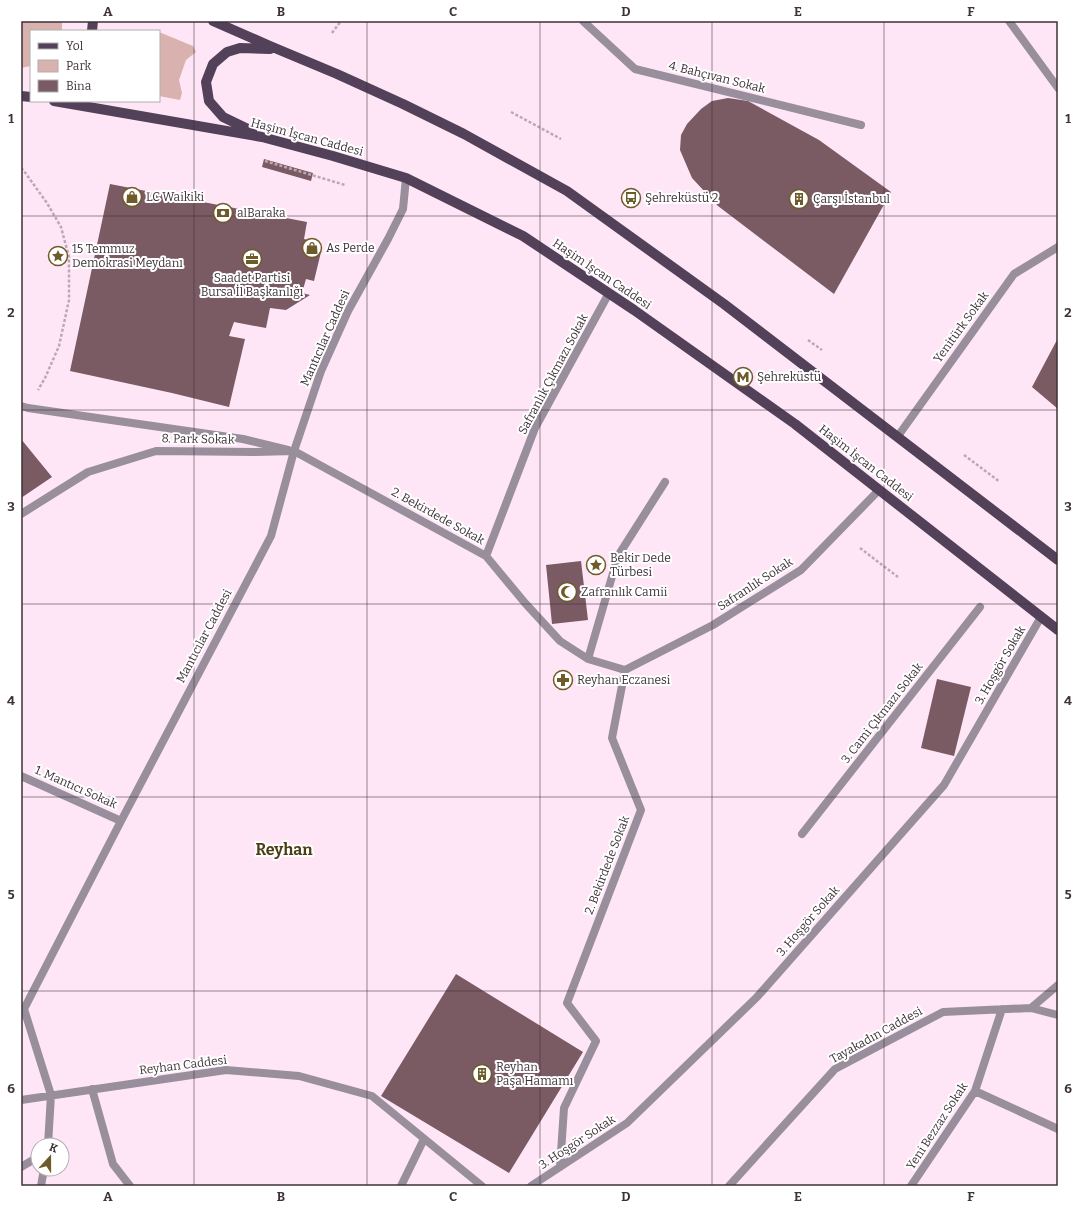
<svg xmlns="http://www.w3.org/2000/svg" width="1079" height="1207" viewBox="0 0 1079 1207" font-family="Bitter,serif">
<rect width="100%" height="100%" fill="#ffe6f6"/>
<path fill="#d9b2af" d="M21,21H62V31H31V66L21,68Z
M159,32L193,46L196,52L186,60L179,80L182,93L180,100L159,96Z"/>
<path fill="#7a5a63" d="M728,98L748,101L819,140L891,192L834,294L718,206L692,178L680,150L681,135L687,124L701,109L712,101Z
M264,159L313,173L311,181L262,167Z
M110,184L307,222L304,239L313,241L321,252L314,281L306,279L302,293L310,295L286,310L270,308L266,328L234,322L229,336L245,339L229,407L172,393L70,371Z
M1058,338V409L1032,387Z
M21,439L52,477L21,498Z
M581,561L588,620L552,624L546,565Z
M937,679L971,687L954,756L921,748Z
M456,974L583,1052L509,1173L381,1096Z"/>
<g fill="none" stroke-linecap="round" stroke-linejoin="round">
<path stroke="#bca8b5" stroke-width="2.5" stroke-dasharray="3 2" stroke-linecap="butt" d="M332,33L341,21
M511,112L561,139
M265,161L345,185
M21,168L24,171L47,203L61,227L69,257V300L59,346L45,378L38,390
M808,340L822,350
M964,455L1000,482
M860,548L898,577"/>
<path stroke="#988e9c" stroke-width="8" d="M21,406L28,408L243,439L288,450"/>
<path stroke="#988e9c" stroke-width="8" d="M583,21L635,69L861,125
M898,436L1014,274L1058,247
M21,514L88,472L156,451L255,452L294,451L486,556L525,603L560,641L588,659L625,670L612,738L641,810L567,1003L596,1041L564,1108L560,1167
M486,556L535,428L609,293
M588,659L618,556L665,482
M625,670L713,625L801,570L879,490
M21,776L121,821
M802,834L980,607
M1031,1008L1058,985
M92,1089L113,1164L130,1186
M975,1091L1058,1129
M21,1100L226,1070L299,1076L372,1096L482,1186
M48,1145L51,1095L24,1009L121,821L271,536L294,451L321,371L348,311L388,239L403,209L406,178
M21,1167L38,1157
M41,1186L44,1169
M401,1186L424,1139
M531,1186L627,1123L757,997L944,785L1041,617
M729,1186L835,1069L943,1012L1031,1008L1058,1015
M911,1186L975,1091L1002,1009"/>
<path stroke="#988e9c" stroke-width="8" d="M1009,21L1058,88"/>
<path stroke="#524159" stroke-width="10" d="M213,21L270,46L337,74L403,104L464,134L567,191L724,304L1058,560
M92,31L93,21
M21,96L31,97
M54,101L262,137L333,156L406,178L523,236L634,310L795,424L1058,630
M252,131L223,117L209,101L206,82L213,64L227,52L240,48L270,49"/>
</g>
<path fill="none" stroke="#3e323a" stroke-width="1" stroke-opacity="0.55" d="M194,21V1186M367,21V1186M540,21V1186M712,21V1186M884,21V1186M21,216H1058M21,410H1058M21,604H1058M21,797H1058M21,991H1058"/>
<defs>
<g id="shop-ring" transform="scale(1)"><circle r="9.5" fill="#fff" stroke="#6d5b29" stroke-width="1.5"/><path d="M-5-2.5h2.3a2.7 3.5 0 0 1 5.4 0H5L5.5 6h-11ZM-1.5-2.5h3a1.5 2.3 0 0 0-3 0Z" fill="#6d5b29"/></g>
<g id="bus-ring" transform="scale(1)"><circle r="9.5" fill="#fff" stroke="#6d5b29" stroke-width="1.5"/><path d="M-5-6H5V4H4V6H2V4H-2V6H-4V4H-5ZM-3.5-4V0h7V-4ZM-3.5 1.2v1.5H-2V1.2ZM2 1.2v1.5H3.5V1.2Z" fill="#6d5b29"/></g>
<g id="building-ring" transform="scale(1)"><circle r="9.5" fill="#fff" stroke="#6d5b29" stroke-width="1.5"/><path d="M-4-6H4V6H1V3H-1V6H-4ZM-2.5-4.3h1.7v1.8h-1.7ZM.8-4.3h1.7v1.8H.8ZM-2.5-1h1.7V.8h-1.7ZM.8-1h1.7V.8H.8Z" fill="#6d5b29"/></g>
<g id="bank-ring" transform="scale(1)"><circle r="9.5" fill="#fff" stroke="#6d5b29" stroke-width="1.5"/><path d="M-6-4H6V4H-6ZM0-2.3a2.3 2.3 0 1 0 0 4.6a2.3 2.3 0 1 0 0-4.6Z" fill="#6d5b29"/></g>
<g id="sight-ring" transform="scale(1)"><circle r="9.5" fill="#fff" stroke="#6d5b29" stroke-width="1.5"/><path d="M0-6L1.8-2.2L6-1.7L2.9 1.2L3.7 5.4L0 3.3L-3.7 5.4L-2.9 1.2L-6-1.7L-1.8-2.2Z" fill="#6d5b29"/></g>
<g id="office-ring" transform="scale(1)"><circle r="9.5" fill="#fff" stroke="#6d5b29" stroke-width="1.5"/><path d="M-6-3h4V-5.5h4V-3h4V5H-6ZM-1-4.5V-3h2v-1.5ZM-6 0V1H6V0Z" fill="#6d5b29"/></g>
<g id="metro-ring" transform="scale(1)"><circle r="9.5" fill="#fff" stroke="#6d5b29" stroke-width="1.5"/><path d="M-5.5 5V-5H-3L0 0L3-5H5.5V5H3V-.5L0 4L-3-.5V5Z" fill="#6d5b29"/></g>
<g id="mosque-ring" transform="scale(1)"><circle r="9.5" fill="#fff" stroke="#6d5b29" stroke-width="1.5"/><path d="M3.5-4.9A6 6 0 1 0 3.5 4.9A5 5 0 1 1 3.5-4.9Z" fill="#6d5b29"/></g>
<g id="pharmacy-ring" transform="scale(1)"><circle r="9.5" fill="#fff" stroke="#6d5b29" stroke-width="1.5"/><path d="M-2-6h4v4h4v4h-4v4h-4v-4h-4v-4h4Z" fill="#6d5b29"/></g>
</defs>
<g fill-rule="evenodd">
<use href="#shop-ring" x="132" y="197"/>
<use href="#bus-ring" x="631" y="198"/>
<use href="#building-ring" x="799" y="199"/>
<use href="#bank-ring" x="223" y="213"/>
<use href="#shop-ring" x="312" y="248"/>
<use href="#sight-ring" x="58" y="256"/>
<use href="#office-ring" x="252" y="259"/>
<use href="#metro-ring" x="743" y="377"/>
<use href="#sight-ring" x="596" y="565"/>
<use href="#mosque-ring" x="567" y="592"/>
<use href="#pharmacy-ring" x="563" y="680"/>
<use href="#building-ring" x="482" y="1074"/>
</g>
<g text-anchor="middle" stroke-width="4" stroke-linejoin="round" paint-order="stroke">
<g font-size="12" fill="#3e323a" stroke="#fff">
<text transform="translate(717 77) rotate(14)" y="4">4. Bahçıvan Sokak</text>
<text transform="translate(307 137) rotate(15)" y="4">Haşim İşcan Caddesi</text>
<text transform="translate(602 274) rotate(34)" y="4">Haşim İşcan Caddesi</text>
<text transform="translate(961 327) rotate(-54)" y="4">Yenitürk Sokak</text>
<text transform="translate(325 338) rotate(-66)" y="4">Mantıcılar Caddesi</text>
<text transform="translate(553 374) rotate(-62)" y="4">Safranlık Çıkmazı Sokak</text>
<text transform="translate(198 439) rotate(1)" y="4">8. Park Sokak</text>
<text transform="translate(866 463) rotate(38)" y="4">Haşim İşcan Caddesi</text>
<text transform="translate(438 516) rotate(29)" y="4">2. Bekirdede Sokak</text>
<text transform="translate(755 584) rotate(-33)" y="4">Safranlık Sokak</text>
<text transform="translate(204 636) rotate(-62)" y="4">Mantıcılar Caddesi</text>
<text transform="translate(1000 665) rotate(-60)" y="4">3. Hoşgör Sokak</text>
<text transform="translate(882 713) rotate(-52)" y="4">3. Cami Çıkmazı Sokak</text>
<text transform="translate(76 787) rotate(24)" y="4">1. Mantıcı Sokak</text>
<text transform="translate(607 865) rotate(-69)" y="4">2. Bekirdede Sokak</text>
<text transform="translate(808 921) rotate(-49)" y="4">3. Hoşgör Sokak</text>
<text transform="translate(876 1035) rotate(-29)" y="4">Tayakadın Caddesi</text>
<text transform="translate(183 1065) rotate(-7)" y="4">Reyhan Caddesi</text>
<text transform="translate(937 1126) rotate(-57)" y="4">Yeni Bezzaz Sokak</text>
<text transform="translate(577 1142) rotate(-33)" y="4">3. Hoşgör Sokak</text>
</g>
<g font-size="12" fill="#3e323a" stroke="#fff" text-anchor="start">
<text x="146" y="201">LC Waikiki</text>
<text x="645" y="202">Şehreküstü 2</text>
<text x="813" y="203">Çarşı İstanbul</text>
<text x="237" y="217">alBaraka</text>
<text x="326" y="252">As Perde</text>
<text x="72" y="253">15 Temmuz<tspan x="72" dy="14">Demokrasi Meydanı</tspan></text>
<text x="252" y="282" text-anchor="middle">Saadet Partisi<tspan x="252" dy="14">Bursa İl Başkanlığı</tspan></text>
<text x="757" y="381">Şehreküstü</text>
<text x="610" y="562">Bekir Dede<tspan x="610" dy="14">Türbesi</tspan></text>
<text x="581" y="596">Zafranlık Camii</text>
<text x="577" y="684">Reyhan Eczanesi</text>
<text x="496" y="1071">Reyhan<tspan x="496" dy="14">Paşa Hamamı</tspan></text>
</g>
<g font-size="16" font-weight="bold" fill="#4b3d14" stroke="#fff">
<text x="284" y="855">Reyhan</text>
</g>
</g>
<rect width="1079" height="1207" fill="none" stroke="#ffffff" stroke-width="44"/>
<rect x="30" y="30" width="130" height="72" fill="#ffffff" stroke="#b2adb0"/>
<rect x="38" y="43" width="20" height="6" fill="#524159" stroke="#b2adb0"/>
<text x="66" y="50" font-size="12" fill="#3e323a">Yol</text>
<rect x="38" y="60" width="20" height="12" fill="#d9b2af" stroke="#b2adb0"/>
<text x="66" y="70" font-size="12" fill="#3e323a">Park</text>
<rect x="38" y="80" width="20" height="12" fill="#7a5a63" stroke="#b2adb0"/>
<text x="66" y="90" font-size="12" fill="#3e323a">Bina</text>
<g transform="translate(50 1157) rotate(21)"><circle r="19" fill="#ffffff" stroke="#b2adb0"/>
<path d="M0-3L7 15L0 10L-7 15Z" fill="#6d5b29"/>
<text y="-6" font-size="11" font-weight="bold" text-anchor="middle" fill="#3e323a">K</text>
</g>
<rect x="22" y="22" width="1035" height="1163" fill="none" stroke="#3e323a" stroke-width="1.5"/>
<g font-size="13" text-anchor="middle" font-weight="bold" fill="#3e323a">
<text x="108" y="16">A</text>
<text x="281" y="16">B</text>
<text x="453" y="16">C</text>
<text x="626" y="16">D</text>
<text x="798" y="16">E</text>
<text x="971" y="16">F</text>
<text x="11" y="123">1</text>
<text x="1068" y="123">1</text>
<text x="11" y="317">2</text>
<text x="1068" y="317">2</text>
<text x="11" y="511">3</text>
<text x="1068" y="511">3</text>
<text x="11" y="705">4</text>
<text x="1068" y="705">4</text>
<text x="11" y="899">5</text>
<text x="1068" y="899">5</text>
<text x="11" y="1093">6</text>
<text x="1068" y="1093">6</text>
<text x="108" y="1201">A</text>
<text x="281" y="1201">B</text>
<text x="453" y="1201">C</text>
<text x="626" y="1201">D</text>
<text x="798" y="1201">E</text>
<text x="971" y="1201">F</text>
</g>
</svg>
